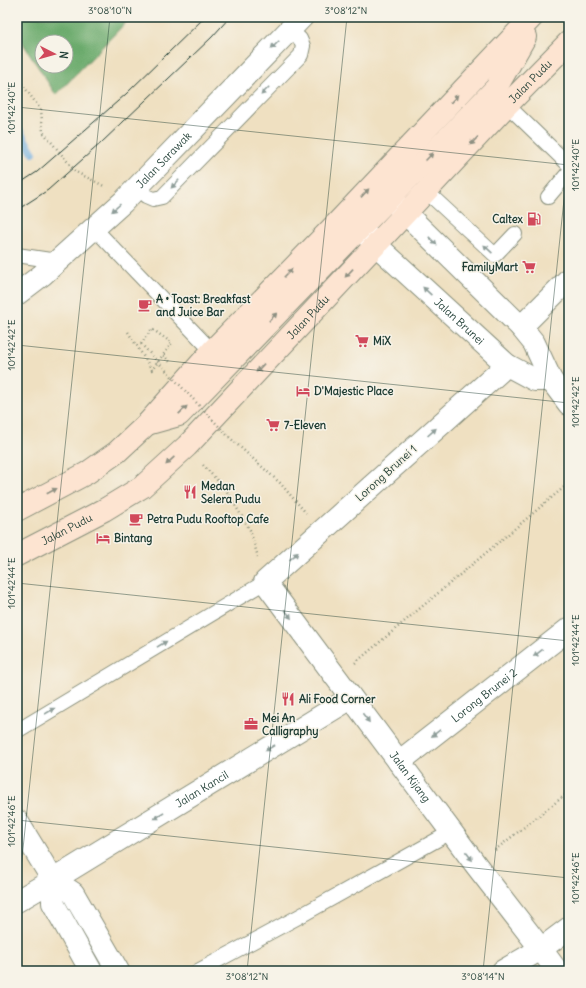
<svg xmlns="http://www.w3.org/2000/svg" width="586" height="988" viewBox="0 0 586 988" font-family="Delius,sans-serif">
<rect width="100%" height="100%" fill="#f7f3e8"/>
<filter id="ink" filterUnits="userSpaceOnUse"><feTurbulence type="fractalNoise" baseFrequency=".025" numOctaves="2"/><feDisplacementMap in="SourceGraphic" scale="8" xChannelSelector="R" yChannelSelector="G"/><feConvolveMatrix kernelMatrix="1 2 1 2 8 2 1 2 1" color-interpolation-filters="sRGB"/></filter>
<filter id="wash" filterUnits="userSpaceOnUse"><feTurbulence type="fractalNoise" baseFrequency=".012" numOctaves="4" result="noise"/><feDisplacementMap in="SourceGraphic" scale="16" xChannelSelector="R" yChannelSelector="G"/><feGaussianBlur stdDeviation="0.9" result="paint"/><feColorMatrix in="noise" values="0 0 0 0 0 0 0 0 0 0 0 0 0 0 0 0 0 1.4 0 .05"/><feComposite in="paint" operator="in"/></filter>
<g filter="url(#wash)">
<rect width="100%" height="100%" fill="#efe0c1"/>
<path fill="#6baa6c" stroke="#457450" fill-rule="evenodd" d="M17,17H131L56,95L17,34ZM42,42H66V66H42Z"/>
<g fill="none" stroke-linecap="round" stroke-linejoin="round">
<path stroke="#6babde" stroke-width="8" d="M17,127L33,153"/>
</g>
</g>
<g filter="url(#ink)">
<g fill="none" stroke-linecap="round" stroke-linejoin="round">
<g stroke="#878e7a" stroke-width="16">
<path id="service" d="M507,105L569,165
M137,187L146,196L153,199L162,197L301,55L303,46L300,39L290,29
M427,192L495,255L515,234
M548,197L569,172
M94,228L212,351
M17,255L57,261
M17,731L265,582
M198,971L300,916L451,832"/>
</g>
<g stroke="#878e7a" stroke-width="24">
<g id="minor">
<path id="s1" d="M17,294L42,275L123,202L302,17"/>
<path d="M521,327L569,279"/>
<path id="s2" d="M507,365L265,582L476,865L541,949L557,971"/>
<path id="s3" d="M399,762L569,629"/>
<path d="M17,821L53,880L73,893L118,971"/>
<path d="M53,880V903L91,971"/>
<path id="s4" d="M17,901L53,880L351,698"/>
<path d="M503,971L541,949L569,928"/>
</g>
</g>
<g stroke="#878e7a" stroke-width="24">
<g id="tertiary">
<path d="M392,200L521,327L534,343L551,380L569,404"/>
<path id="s5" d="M363,231L376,245L507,365L535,380H551"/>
</g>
</g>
<g stroke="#878e7a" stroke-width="24">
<g id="secondary">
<path d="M147,424L179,415L496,88L525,37"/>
<path d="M17,510L87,473L117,452L147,424L212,351L338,222L532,17"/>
<path id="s6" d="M17,555L104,510L142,487L187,446L507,105L569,42"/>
</g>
</g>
<path stroke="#878e7a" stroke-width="2.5" stroke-dasharray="1 3" stroke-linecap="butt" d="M17,77L41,110L43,132L76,172L104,186
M128,332L152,370L163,355L171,363
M141,344L152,329L172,343L163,355
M229,437L280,483L306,513
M203,465L226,490L250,530L258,557
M355,663L569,483
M495,850L569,792"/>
<use href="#service" stroke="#fff" stroke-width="14"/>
<use href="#minor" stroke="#fff" stroke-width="22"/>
<use href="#tertiary" stroke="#fff" stroke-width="22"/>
<use href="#secondary" stroke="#fde4d1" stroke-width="22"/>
<path stroke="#1f3d34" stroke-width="1" d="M17,185L37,172L126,94L205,17
M17,210L48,190L101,143L212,37L230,17"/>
<path stroke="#878e7a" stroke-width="2.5" stroke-dasharray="1 3" stroke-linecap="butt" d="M141,344L228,436"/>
</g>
<defs><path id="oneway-solid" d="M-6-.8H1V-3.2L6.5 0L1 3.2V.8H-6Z"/></defs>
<g fill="#8f9e9a">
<use href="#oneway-solid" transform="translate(275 45) rotate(134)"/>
<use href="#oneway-solid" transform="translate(265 91) rotate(134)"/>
<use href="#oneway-solid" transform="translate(175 184) rotate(134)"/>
<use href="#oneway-solid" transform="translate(116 208) rotate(138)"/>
<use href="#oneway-solid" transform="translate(433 241) rotate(45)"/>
<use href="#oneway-solid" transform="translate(488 249) rotate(-137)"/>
<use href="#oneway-solid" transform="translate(427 291) rotate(-137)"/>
<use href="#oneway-solid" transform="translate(432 432) rotate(-42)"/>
<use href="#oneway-solid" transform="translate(294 556) rotate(-42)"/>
<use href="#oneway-solid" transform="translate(288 614) rotate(53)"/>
<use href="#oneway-solid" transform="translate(162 644) rotate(-31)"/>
<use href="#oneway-solid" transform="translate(538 653) rotate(142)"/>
<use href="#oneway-solid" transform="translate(50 711) rotate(-31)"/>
<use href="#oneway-solid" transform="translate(366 718) rotate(53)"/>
<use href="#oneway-solid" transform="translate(436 733) rotate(142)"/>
<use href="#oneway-solid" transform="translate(270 748) rotate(149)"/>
<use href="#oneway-solid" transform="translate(159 816) rotate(149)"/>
<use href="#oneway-solid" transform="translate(469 856) rotate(53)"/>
</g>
<g fill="#8e9082">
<use href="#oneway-solid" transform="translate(454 99) rotate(-47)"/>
<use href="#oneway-solid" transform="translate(474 141) rotate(133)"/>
<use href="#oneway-solid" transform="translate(429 157) rotate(-46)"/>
<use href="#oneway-solid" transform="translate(365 193) rotate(-47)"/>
<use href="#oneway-solid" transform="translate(288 273) rotate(-46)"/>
<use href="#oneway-solid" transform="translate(349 273) rotate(133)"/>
<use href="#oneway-solid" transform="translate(273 317) rotate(-46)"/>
<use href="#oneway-solid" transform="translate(260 368) rotate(133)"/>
<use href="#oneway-solid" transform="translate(183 410) rotate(-44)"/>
<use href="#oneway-solid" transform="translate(170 461) rotate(137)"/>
<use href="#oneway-solid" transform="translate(52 491) rotate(-28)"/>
</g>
</g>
<path fill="none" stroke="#1f3d34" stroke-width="1" stroke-opacity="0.45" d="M17,107L569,165M17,345L569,403M17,583L569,641M17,820L569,878M17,906L110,17M247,971L347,17M483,971L569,152"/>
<defs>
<g id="fuel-bare" transform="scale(1.08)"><path d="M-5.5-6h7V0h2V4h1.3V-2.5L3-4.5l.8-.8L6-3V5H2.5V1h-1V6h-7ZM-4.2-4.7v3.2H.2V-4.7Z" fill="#d1495b" stroke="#f7f3e8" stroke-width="2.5" paint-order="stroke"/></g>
<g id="supermarket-bare" transform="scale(1.08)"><path d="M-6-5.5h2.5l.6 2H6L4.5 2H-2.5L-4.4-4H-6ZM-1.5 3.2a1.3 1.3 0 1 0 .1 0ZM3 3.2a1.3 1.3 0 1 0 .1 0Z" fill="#d1495b" stroke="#f7f3e8" stroke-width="2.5" paint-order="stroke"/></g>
<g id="cafe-bare" transform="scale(1.08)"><path d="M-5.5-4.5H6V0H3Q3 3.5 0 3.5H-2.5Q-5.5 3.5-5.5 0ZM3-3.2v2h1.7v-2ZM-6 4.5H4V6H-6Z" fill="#d1495b" stroke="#f7f3e8" stroke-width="2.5" paint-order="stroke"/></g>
<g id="hotel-bare" transform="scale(1.08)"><path d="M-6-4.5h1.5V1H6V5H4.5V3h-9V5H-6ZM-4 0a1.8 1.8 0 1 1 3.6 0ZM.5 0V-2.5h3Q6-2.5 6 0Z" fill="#d1495b" stroke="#f7f3e8" stroke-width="2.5" paint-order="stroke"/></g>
<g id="restaurant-bare" transform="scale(1.08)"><path d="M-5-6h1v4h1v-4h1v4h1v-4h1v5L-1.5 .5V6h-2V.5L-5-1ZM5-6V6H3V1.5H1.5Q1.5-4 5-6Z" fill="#d1495b" stroke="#f7f3e8" stroke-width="2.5" paint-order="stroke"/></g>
<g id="office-bare" transform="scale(1.08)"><path d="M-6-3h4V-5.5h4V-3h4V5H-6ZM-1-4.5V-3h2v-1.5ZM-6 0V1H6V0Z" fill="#d1495b" stroke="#f7f3e8" stroke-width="2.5" paint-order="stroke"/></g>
</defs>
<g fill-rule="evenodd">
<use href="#fuel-bare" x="534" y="219"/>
<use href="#supermarket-bare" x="529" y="267"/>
<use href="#cafe-bare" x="145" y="305"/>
<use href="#supermarket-bare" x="362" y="341"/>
<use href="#hotel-bare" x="303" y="391"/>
<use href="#supermarket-bare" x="273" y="425"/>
<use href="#restaurant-bare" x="190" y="492"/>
<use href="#cafe-bare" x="136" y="519"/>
<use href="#hotel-bare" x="103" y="538"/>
<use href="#restaurant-bare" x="288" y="699"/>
<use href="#office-bare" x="251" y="724"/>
</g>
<g text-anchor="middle" stroke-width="3" stroke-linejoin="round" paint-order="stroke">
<g font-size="11" fill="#1f3d34" stroke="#f7f3e8">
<text dy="4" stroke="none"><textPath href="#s6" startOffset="704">Jalan Pudu</textPath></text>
<text dy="4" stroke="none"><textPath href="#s1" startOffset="199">Jalan Sarawak</textPath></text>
<text dy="4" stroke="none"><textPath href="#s6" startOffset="380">Jalan Pudu</textPath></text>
<text dy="4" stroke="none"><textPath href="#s5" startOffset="132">Jalan Brunei</textPath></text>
<text transform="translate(386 473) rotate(-42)" y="4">Lorong Brunei 1</text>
<text dy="4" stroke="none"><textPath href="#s6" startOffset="56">Jalan Pudu</textPath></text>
<text dy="4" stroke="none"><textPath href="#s3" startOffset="108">Lorong Brunei 2</textPath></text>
<text dy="4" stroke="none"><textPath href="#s2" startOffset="568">Jalan Kijang</textPath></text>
<text dy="4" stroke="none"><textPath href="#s4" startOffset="216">Jalan Kancil</textPath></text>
</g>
<g font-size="11" font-weight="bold" fill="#1f3d34" stroke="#f7f3e8" text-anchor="start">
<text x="523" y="223" text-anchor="end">Caltex</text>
<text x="518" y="271" text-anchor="end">FamilyMart</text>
<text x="156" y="303">A • Toast: Breakfast<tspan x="156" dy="13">and Juice Bar</tspan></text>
<text x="373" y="345">MiX</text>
<text x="314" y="395">D'Majestic Place</text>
<text x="284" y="429">7-Eleven</text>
<text x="201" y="490">Medan<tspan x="201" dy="13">Selera Pudu</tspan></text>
<text x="147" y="523">Petra Pudu Rooftop Cafe</text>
<text x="114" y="542">Bintang</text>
<text x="299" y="703">Ali Food Corner</text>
<text x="262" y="722">Mei An<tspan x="262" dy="13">Calligraphy</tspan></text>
</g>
</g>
<rect width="586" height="988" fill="none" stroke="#f7f3e8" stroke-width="44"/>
<g transform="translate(54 54) rotate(96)"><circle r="19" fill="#f7f3e8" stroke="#a1aaa0"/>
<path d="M0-3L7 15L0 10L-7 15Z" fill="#d1495b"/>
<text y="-6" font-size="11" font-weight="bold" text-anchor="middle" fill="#1f3d34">N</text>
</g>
<rect x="22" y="22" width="542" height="944" fill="none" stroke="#1f3d34" stroke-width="1.5"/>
<g font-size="10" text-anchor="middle" fill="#1f3d34">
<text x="110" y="14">3°08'10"N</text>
<text x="346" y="14">3°08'12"N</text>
<text transform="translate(11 108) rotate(-90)" y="4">101°42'40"E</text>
<text transform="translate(575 165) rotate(-90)" y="4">101°42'40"E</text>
<text transform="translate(11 345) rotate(-90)" y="4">101°42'42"E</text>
<text transform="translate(575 402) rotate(-90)" y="4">101°42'42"E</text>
<text transform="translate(11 583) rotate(-90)" y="4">101°42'44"E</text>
<text transform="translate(575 640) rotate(-90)" y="4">101°42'44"E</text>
<text transform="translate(11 821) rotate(-90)" y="4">101°42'46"E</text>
<text transform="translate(575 878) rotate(-90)" y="4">101°42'46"E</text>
<text x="247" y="980">3°08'12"N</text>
<text x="483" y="980">3°08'14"N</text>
</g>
</svg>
